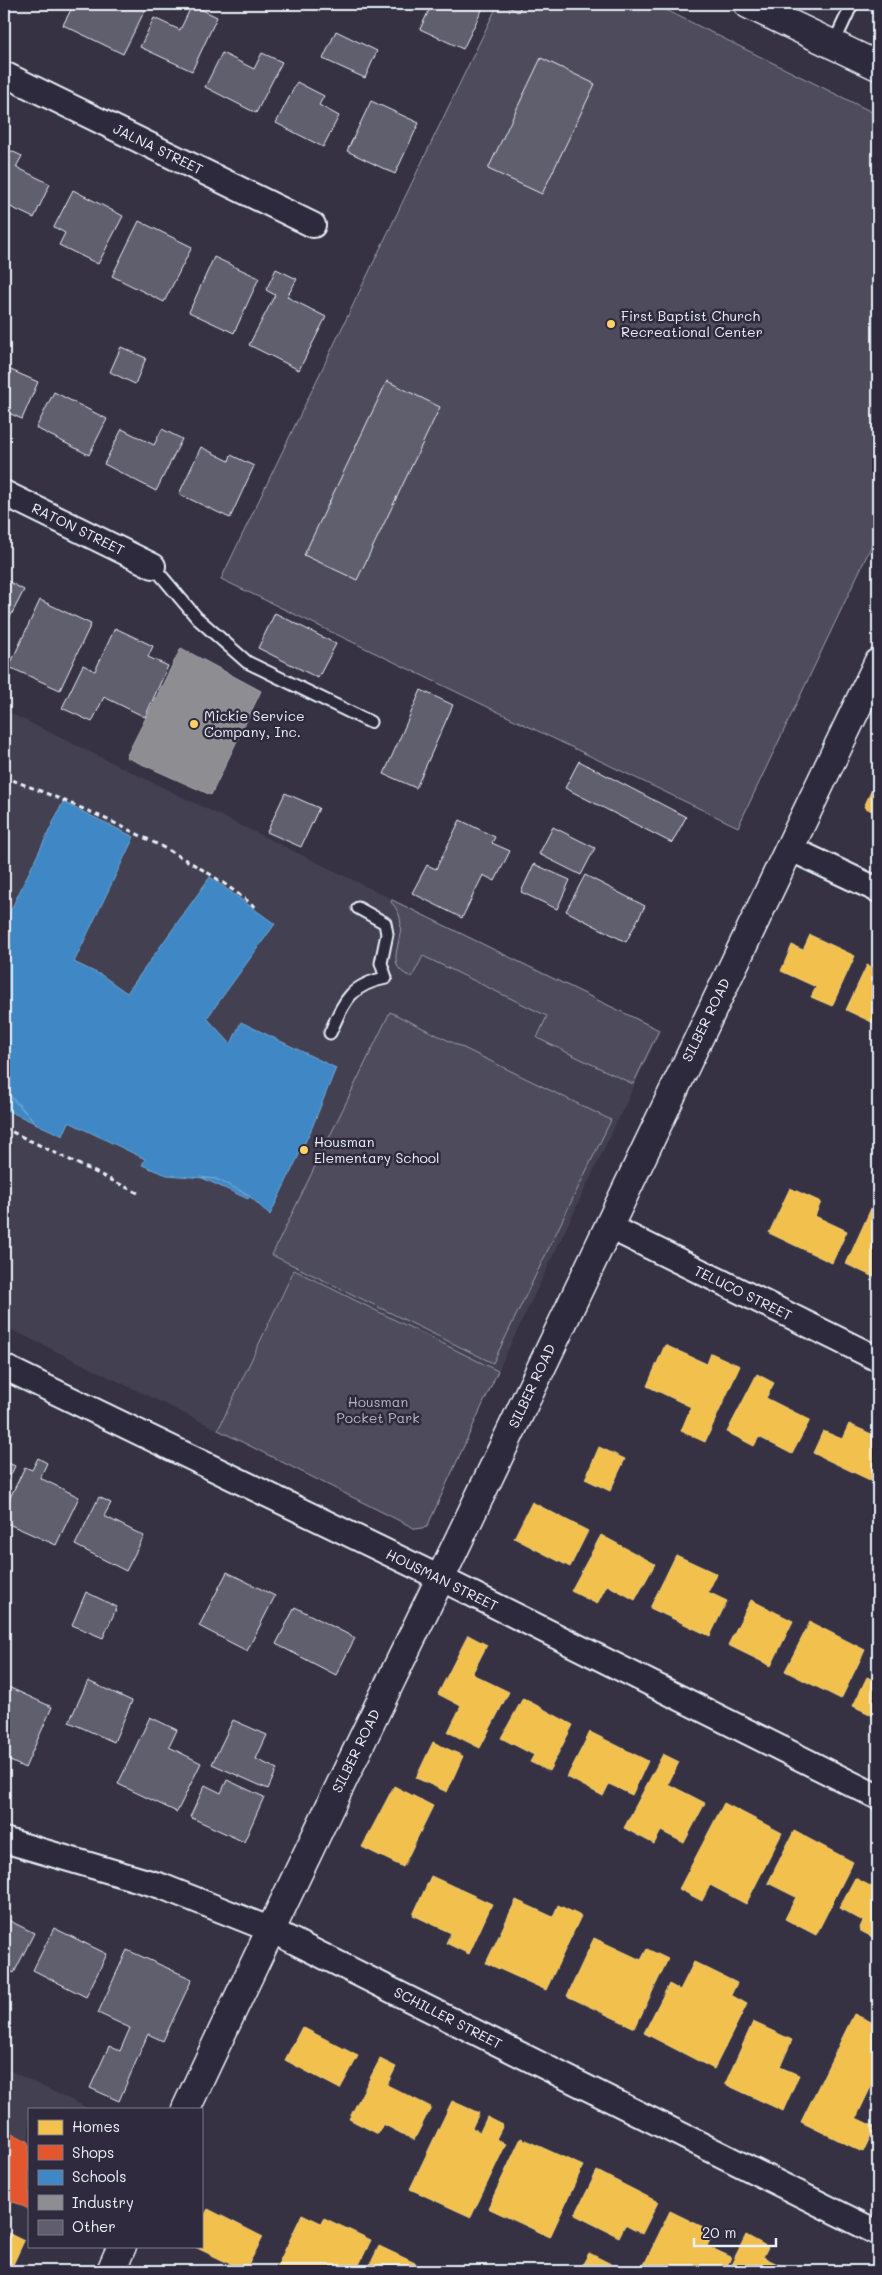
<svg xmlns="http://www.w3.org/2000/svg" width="882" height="2275" viewBox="0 0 882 2275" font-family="Mali,sans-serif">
<rect width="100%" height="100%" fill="#363244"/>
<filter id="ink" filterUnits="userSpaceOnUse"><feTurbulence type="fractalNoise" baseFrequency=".02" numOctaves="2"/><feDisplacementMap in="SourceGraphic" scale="10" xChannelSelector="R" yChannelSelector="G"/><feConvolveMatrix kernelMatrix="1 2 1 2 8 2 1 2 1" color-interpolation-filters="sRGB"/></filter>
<g filter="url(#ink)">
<path fill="#433f51" d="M4,710L661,1030L498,1371L294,1270L218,1430L4,1326Z
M4,2068L90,2109H29V2211L4,2199Z"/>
<path fill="#4d4b5c" stroke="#9a9eaa" d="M498,4H654L878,115V532L738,827L221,579Z
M392,900L659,1030L633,1084L537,1038L547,1016L423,956L412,977C374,964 419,930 391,902Z
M390,1012L611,1120L493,1363L272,1255Z
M294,1270L498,1371L427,1527L416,1529L218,1430Z"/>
<path fill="#f2c14e" stroke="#efcf81" d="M878,776V814L864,807Z
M810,935L855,956L832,1006L811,997L816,987L781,971L792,945L803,950Z
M867,965L878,970V1025L846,1010Z
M790,1188L821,1202L815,1216L847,1231L832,1263L769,1233Z
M878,1193V1279L846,1264Z
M665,1345L707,1364L711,1353L740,1366L705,1442L681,1431L691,1407L647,1386Z
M757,1374L774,1383L766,1398L810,1420L792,1454L759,1437L754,1446L727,1432Z
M849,1424L878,1437V1473L874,1482L813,1453L823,1431L842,1439Z
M599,1447L625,1459L610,1491L585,1479Z
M532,1502L588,1531L570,1567L514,1538Z
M601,1535L655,1564L635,1600L607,1585L597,1604L571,1591Z
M676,1555L717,1574L708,1592L727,1601L710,1636L650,1608Z
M751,1600L793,1621L771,1666L728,1645Z
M810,1622L865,1650L841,1699L785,1671Z
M468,1635L487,1645L472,1674L509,1692L480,1748L448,1732L461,1706L438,1694Z
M867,1677L878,1682V1718L853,1706Z
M523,1698L573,1725L549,1771L530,1762L534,1755L501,1738Z
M590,1732L648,1761L632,1795L609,1784L603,1796L567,1777Z
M433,1742L463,1756L447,1792L416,1778Z
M663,1754L679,1762L668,1784L705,1803L684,1843L661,1831L654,1844L624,1828Z
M394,1786L433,1806L403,1867L362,1847Z
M724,1803L782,1833L746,1904L710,1885L702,1901L679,1889Z
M794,1831L853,1862L816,1935L785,1919L796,1897L768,1883Z
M431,1876L492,1904L469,1954L446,1943L451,1933L413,1915Z
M855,1878L878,1890V1940L859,1930L863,1921L839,1908Z
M516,1900L553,1917L558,1905L581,1916L546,1990L486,1963Z
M594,1938L641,1960L647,1949L668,1959L635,2028L567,1996Z
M694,1962L737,1983L731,1995L747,2004L714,2069L644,2033L669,1984L680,1990Z
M854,2014L878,2025V2072L856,2118L875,2127L863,2152L801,2122Z
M753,2022L792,2040L780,2067L799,2075L783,2111L725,2084Z
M302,2027L358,2056L340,2089L285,2060Z
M380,2059L396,2067L387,2085L431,2107L414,2140L383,2124L378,2134L349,2119Z
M452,2101L479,2113L472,2128L480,2132L487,2117L503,2125L496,2139L506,2144L471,2217L410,2189Z
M521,2138L583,2166L550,2237L488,2208Z
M597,2171L658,2202L642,2234L625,2225L619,2237L575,2215Z
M208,2209L263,2237L245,2271L193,2246H201V2222Z
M670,2211L705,2228L702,2234L711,2238L707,2246L731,2257L725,2271H641Z
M302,2214L321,2223L324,2218L371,2240L356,2271H275Z
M4,2231L24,2241L10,2271H4Z
M746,2235L768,2247L763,2257L792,2271H728Z
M379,2246L432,2271H367Z
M589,2253L625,2271H579Z"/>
<path fill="#e4572e" stroke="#e5856b" d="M4,2129L29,2142V2209L4,2197Z"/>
<path fill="#3f88c5" stroke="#72a8d4" d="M63,802L134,837L74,962L103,976L127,993L210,877L275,924L207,1018L231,1044L241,1022L336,1068L311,1130L270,1215L246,1193L216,1179L167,1175L156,1171L142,1165L145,1159L69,1122L63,1136L37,1124L4,1091V924Z
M4,1091L16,1101L37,1124L4,1109Z
M200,1177L216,1179L250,1196L248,1199Z"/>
<path fill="#8d8d92" stroke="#a8abb1" d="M181,648L261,691L211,795L126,757Z"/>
<path fill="#605e6e" stroke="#e8f1f8" d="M74,4H148L123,54L63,25Z
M432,4H485L463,49L420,29Z
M503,4H522L518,12Z
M192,5L217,17L192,71L140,47L154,18L180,30Z
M336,31L377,51L365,78L323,59Z
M222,53L254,69L262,53L282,62L256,113L205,87Z
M541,58L595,84L542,194L488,169Z
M297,82L324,96L319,105L339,116L323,147L276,123Z
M371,101L419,123L395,174L347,151Z
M9,150L22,156L16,167L50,184L34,218L4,204V161Z
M73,190L123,216L98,264L59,245L65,233L54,227Z
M139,221L192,247L164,302L112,276Z
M214,257L259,278L234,333L189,312Z
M276,269L297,279L287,297L326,317L299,370L249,345L275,295L266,290Z
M121,347L146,358L135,384L110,372Z
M4,367L38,382L22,419L4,411Z
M387,381L440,407L357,580L304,555Z
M54,392L107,419L89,455L36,428Z
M122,429L154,445L162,429L182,439L156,491L104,464Z
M201,447L229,461L231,455L254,466L230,518L179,494Z
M4,579L24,590L4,629Z
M40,600L91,624L60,690L9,667Z
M275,613L336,644L318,678L258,648Z
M115,628L153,646L148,657L168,666L145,717L104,697L92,722L62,708L83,665L95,671Z
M421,690L453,705L416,788L384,774Z
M579,761L686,817L672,843L565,788Z
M285,793L319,808L301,847L267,832Z
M460,820L495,837L492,843L510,851L495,881L483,875L462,918L412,893L427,865L436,869Z
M553,827L595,848L581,875L539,854Z
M534,864L570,880L557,909L521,892Z
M585,875L645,906L626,942L566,911Z
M38,1458L47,1463L40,1478L79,1497L56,1545L4,1522V1510L25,1467L32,1470Z
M4,1461L15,1466L4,1489Z
M99,1497L111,1503L104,1516L144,1536L126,1571L75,1545Z
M227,1572L275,1596L247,1651L199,1626Z
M86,1592L117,1607L103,1638L72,1625Z
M295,1607L355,1638L336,1675L276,1644Z
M88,1681L132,1701L114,1742L69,1722Z
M4,1685L52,1707L25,1768L4,1758Z
M150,1717L177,1730L169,1747L201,1763L177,1812L118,1784Z
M233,1720L267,1735L256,1759L277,1769L268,1789L212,1764Z
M227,1780L264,1797L244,1842L190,1817L205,1785L221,1793Z
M4,1918L34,1933L14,1973L4,1968Z
M54,1928L107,1954L86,1997L33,1970Z
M127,1950L192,1979L163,2041L148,2034L119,2101L90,2088L109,2046L120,2051L130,2028L98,2013Z"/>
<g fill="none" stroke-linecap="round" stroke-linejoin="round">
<g stroke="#e8f1f8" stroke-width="15">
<path id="service" d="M833,45L852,4
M153,566L197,618L247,662L370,722
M330,1033C344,1002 349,985 386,978L381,963L387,934L385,923L358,908"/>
</g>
<g stroke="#e8f1f8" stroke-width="28">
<path id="minor" d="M4,74L313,225
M4,493L153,566
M789,848L878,890
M608,1226L878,1359
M4,1367L440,1578L878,1797
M4,1840L161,1886L269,1929L878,2233"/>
</g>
<g stroke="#e8f1f8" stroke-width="31">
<path id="tertiary" d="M186,2109C269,1931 355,1755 440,1579C587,1274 730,967 878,663
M111,2271L122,2246"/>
</g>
<g stroke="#e8f1f8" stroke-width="31">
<path id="secondary" d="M748,4L878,66"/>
</g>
<path stroke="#e8f1f8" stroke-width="3" stroke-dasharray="5 4" stroke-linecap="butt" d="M4,777C74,803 144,834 208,873C226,884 242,897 258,909
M4,1128L138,1193"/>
<use href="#service" stroke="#2f2a3d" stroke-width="11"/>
<use href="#minor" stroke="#2f2a3d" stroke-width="24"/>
<use href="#tertiary" stroke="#2f2a3d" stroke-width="28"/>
<use href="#secondary" stroke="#2f2a3d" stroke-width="28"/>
</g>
</g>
<g fill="#ffd166" stroke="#2f2a3d" stroke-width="2">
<circle cx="611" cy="324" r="5"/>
<circle cx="194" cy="724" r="5"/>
<circle cx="304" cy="1150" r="5"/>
</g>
<g text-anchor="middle" stroke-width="5" stroke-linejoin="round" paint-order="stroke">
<g font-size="14" fill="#e8f1f8" stroke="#2f2a3d">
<text transform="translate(158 149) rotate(26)" y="5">JALNA STREET</text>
<text transform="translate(78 529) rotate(26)" y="5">RATON STREET</text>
<text transform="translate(706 1020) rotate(-64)" y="5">SILBER ROAD</text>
<text transform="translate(743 1293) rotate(26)" y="5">TELUCO STREET</text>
<text transform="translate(532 1386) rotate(-65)" y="5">SILBER ROAD</text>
<text transform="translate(442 1580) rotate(26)" y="5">HOUSMAN STREET</text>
<text transform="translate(356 1751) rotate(-64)" y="5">SILBER ROAD</text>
<text transform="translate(448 2018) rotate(27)" y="5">SCHILLER STREET</text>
</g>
<g font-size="14" fill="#e8f1f8" stroke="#2f2a3d" text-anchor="start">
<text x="621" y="321">First Baptist Church<tspan x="621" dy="16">Recreational Center</tspan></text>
<text x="204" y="721">Mickie Service<tspan x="204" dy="16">Company, Inc.</tspan></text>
<text x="314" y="1147">Housman<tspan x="314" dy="16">Elementary School</tspan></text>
</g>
<g font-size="14" fill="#b2b7c1" stroke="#2f2a3d">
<text x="378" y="1407">Housman<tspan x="378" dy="16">Pocket Park</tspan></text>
</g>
</g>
<rect width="882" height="2275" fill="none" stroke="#2f2a3d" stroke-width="20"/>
<rect x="10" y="10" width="862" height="2255" fill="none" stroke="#e8f1f8" stroke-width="2" filter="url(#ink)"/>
<rect x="28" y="2108" width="175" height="140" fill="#2f2a3d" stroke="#797a88"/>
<rect x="38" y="2120" width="25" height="15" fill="#f2c14e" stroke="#797a88"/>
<text x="72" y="2132" font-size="15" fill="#e8f1f8">Homes</text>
<rect x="38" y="2145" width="25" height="15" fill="#e4572e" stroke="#797a88"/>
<text x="72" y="2158" font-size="15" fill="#e8f1f8">Shops</text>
<rect x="38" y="2170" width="25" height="15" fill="#3f88c5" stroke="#797a88"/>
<text x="72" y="2182" font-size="15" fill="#e8f1f8">Schools</text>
<rect x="38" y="2195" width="25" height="15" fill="#8d8d92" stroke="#797a88"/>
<text x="72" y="2208" font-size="15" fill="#e8f1f8">Industry</text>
<rect x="38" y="2220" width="25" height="15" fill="#605e6e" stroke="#797a88"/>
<text x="72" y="2232" font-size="15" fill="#e8f1f8">Other</text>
<path d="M694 2238v8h82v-8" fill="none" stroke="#e8f1f8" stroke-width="2.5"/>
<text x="702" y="2238" font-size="15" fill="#e8f1f8" stroke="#2f2a3d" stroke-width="4" paint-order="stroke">20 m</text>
</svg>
